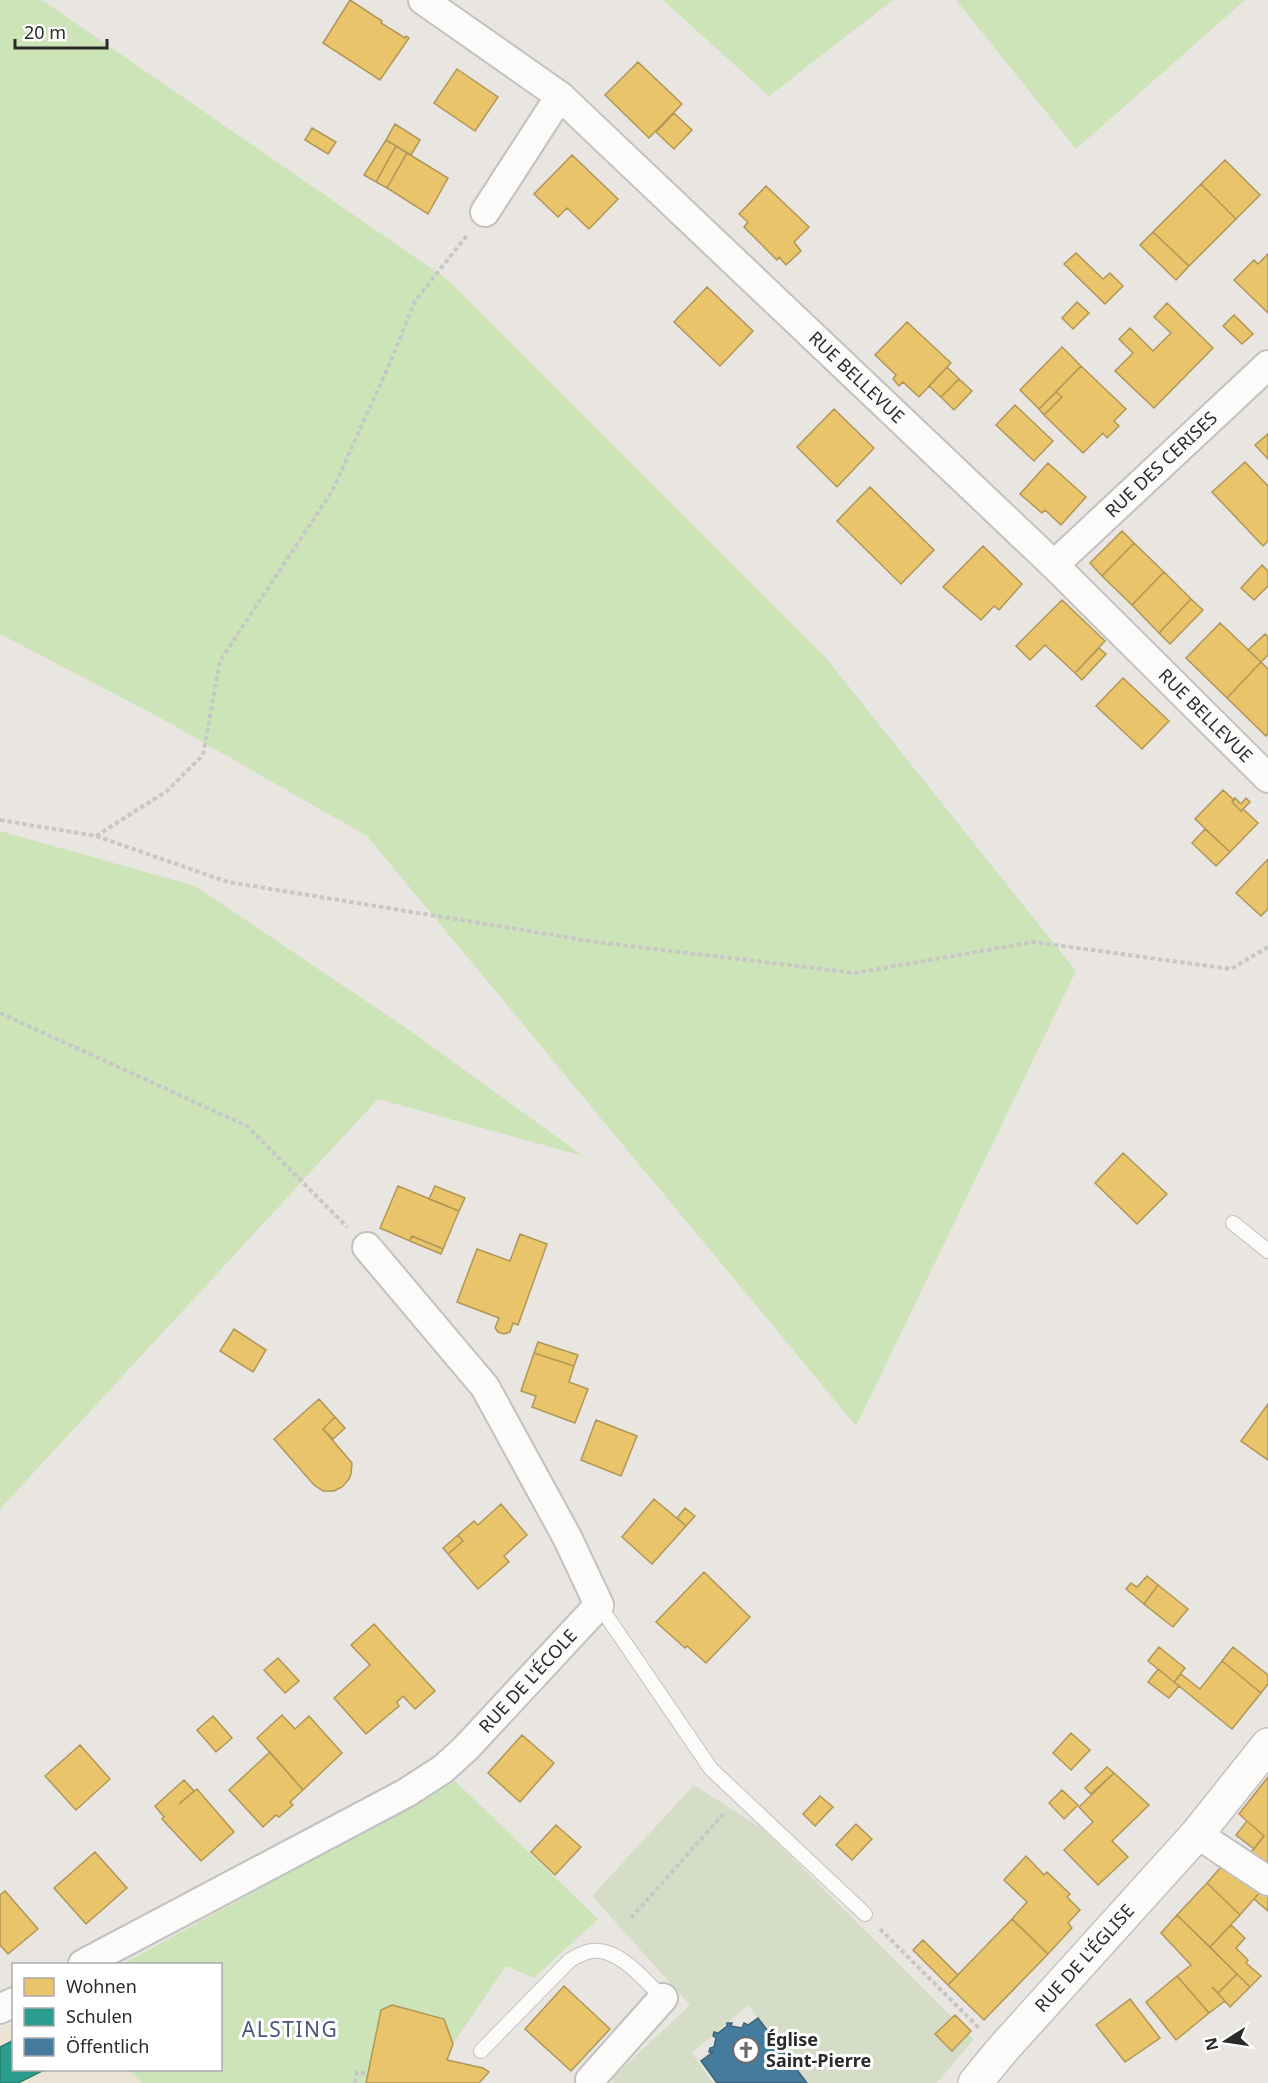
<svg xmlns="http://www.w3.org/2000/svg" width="1268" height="2083" viewBox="0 0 1268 2083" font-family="'Noto Sans',sans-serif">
<rect width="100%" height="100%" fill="#e9e5e0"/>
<path fill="#ece3d4" d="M13,2022L14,2070H129L142,2083H0V2028Z"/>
<path fill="#cce4b8" d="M0,0H42L448,280L826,658L1076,971L856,1426L367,836L157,716L0,634Z
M663,0H893L769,96Z
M956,0H1245L1076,149Z
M0,831L195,886L412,1032L583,1156L378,1099L0,1509Z
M455,1781L598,1919L534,1978L506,1966L453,2044L444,2019L366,2083H142L129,2070H220V1964H123Z"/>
<path fill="#d6ddc7" d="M694,1785L764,1830L974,2039L937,2083H808L748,2005L692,2053L713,2083H613L611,2079L690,2005L592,1896Z"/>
<path fill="#e9c46a" stroke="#b09657" stroke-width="1.5" d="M350,0L382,21L381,23L405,38L406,36L409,38L380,80L323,43Z
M638,62L682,104L649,138L605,95Z
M457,69L498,97L475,131L434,103Z
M674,113L692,130L674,149L656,132Z
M395,124L420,140L411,155L386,140Z
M312,128L336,142L328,154L305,140Z
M386,140L396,146L376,182L364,175Z
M396,146L407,153L387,188L376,182Z
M407,153L448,178L428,214L387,188Z
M572,155L618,199L589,229L567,208L558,217L534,194Z
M1225,160L1260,195L1236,219L1201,184Z
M1201,184L1236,219L1189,266L1153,232Z
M766,186L809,227L794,242L801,251L786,265L779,257L777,260L744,227L748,222L739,214Z
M1153,232L1189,266L1176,280L1140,245Z
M1076,253L1103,279L1110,273L1123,286L1105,304L1064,264Z
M1268,254V313L1234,280L1254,260L1258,264Z
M707,287L753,331L720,366L674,322Z
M1077,302L1089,313L1073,329L1062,318Z
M1167,303L1213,348L1154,408L1115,371L1133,353L1119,339L1130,328L1153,351L1171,333L1154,317Z
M1234,315L1253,334L1242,344L1223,326Z
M907,322L951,363L919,397L903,382L899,386L893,379L896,375L875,355Z
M1062,347L1081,366L1039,409L1020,390Z
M1081,366L1126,409L1114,421L1119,426L1107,438L1103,433L1083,453L1044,415L1062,397L1056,392Z
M947,367L959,379L941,397L929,386Z
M959,379L972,391L954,410L941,397Z
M1056,392L1062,397L1044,415L1039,409Z
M1015,405L1053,441L1034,461L996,425Z
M834,409L874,448L837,487L797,447Z
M1268,434V459L1255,445Z
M1245,462L1268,486V541L1263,546L1212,492Z
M1048,463L1086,497L1061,525L1045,510L1042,513L1020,494Z
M870,487L934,550L901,584L837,521Z
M1122,531L1134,543L1102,576L1090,563Z
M1134,543L1164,572L1132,605L1102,576Z
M983,546L1022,584L999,610L994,606L981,620L943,587Z
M1262,565L1268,571V586L1254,600L1241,588Z
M1164,572L1191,599L1159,633L1132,605Z
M1191,599L1203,610L1170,644L1159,633Z
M1062,600L1105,641L1075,673L1045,645L1030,660L1016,646Z
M1220,623L1261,662L1227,698L1186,658Z
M1265,634L1268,637V655L1261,662L1248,650Z
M1099,648L1106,654L1082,680L1075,673Z
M1261,662L1268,669V733L1266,736L1227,698Z
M1123,678L1169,721L1142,749L1096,706Z
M1223,790L1234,800L1232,802L1241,811L1243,809L1258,823L1230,852L1195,819Z
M1235,798L1241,804L1246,798L1250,802L1241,811L1232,802Z
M1205,829L1230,852L1216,866L1192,843Z
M1268,859V909L1261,916L1236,893Z
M1123,1153L1167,1194L1137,1224L1095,1183Z
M398,1186L459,1211L443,1249L412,1236L410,1241L380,1228Z
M435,1186L465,1198L459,1211L429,1199Z
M520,1234L547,1244L518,1325L513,1323L510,1332L504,1334L498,1332L495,1328L499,1318L457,1302L477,1249L510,1261Z
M412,1236L443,1249L441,1254L410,1241Z
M234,1329L266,1350L253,1372L220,1351Z
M538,1342L578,1355L574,1366L534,1353Z
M534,1353L574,1366L569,1382L588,1389L575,1423L532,1407L536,1396L521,1391Z
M319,1399L335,1417L323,1429L352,1463L351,1474L349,1479L342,1487L334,1491H323L314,1485L274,1439Z
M1268,1404V1460L1241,1441Z
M335,1417L345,1428L333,1439L323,1429Z
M596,1420L637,1436L621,1476L581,1460Z
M654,1499L686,1526L652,1564L622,1537Z
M501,1504L527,1535L504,1556L509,1562L478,1589L448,1554L463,1541L458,1535L474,1521L478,1525Z
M685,1508L695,1516L686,1526L677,1518Z
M458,1535L463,1541L448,1554L443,1548Z
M704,1572L750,1617L706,1663L687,1646L685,1648L656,1622Z
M1147,1576L1158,1585L1144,1604L1126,1589L1131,1583L1137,1587Z
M1158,1585L1188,1609L1173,1627L1144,1604Z
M374,1624L435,1691L415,1709L403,1696L397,1702L399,1706L366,1734L334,1698L370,1665L351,1645Z
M1159,1647L1185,1668L1174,1682L1148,1661Z
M1233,1647L1268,1675V1684L1261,1693L1222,1661Z
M278,1658L299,1681L285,1693L264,1670Z
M1222,1661L1261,1693L1232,1729L1174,1682L1181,1674L1200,1689Z
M1158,1669L1179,1686L1169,1698L1148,1682Z
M282,1715L295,1729L309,1716L342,1753L303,1790L257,1738Z
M213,1716L232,1738L216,1752L197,1730Z
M1071,1733L1090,1750L1071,1770L1053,1753Z
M522,1735L554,1763L520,1802L488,1773Z
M80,1745L110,1779L76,1810L45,1776Z
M270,1752L303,1790L290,1802L293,1805L279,1817L276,1815L263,1827L229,1790Z
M1107,1767L1114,1773L1091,1794L1085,1788Z
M1114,1773L1149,1805L1112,1841L1128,1857L1098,1885L1064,1850L1093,1822L1079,1807Z
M1268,1777V1867L1248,1856L1264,1836L1239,1814Z
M184,1780L194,1791L179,1804L197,1789L234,1832L201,1861L162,1819L164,1817L155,1806Z
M1062,1790L1078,1805L1064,1819L1049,1803Z
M820,1796L833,1807L815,1826L803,1814Z
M1247,1821L1264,1836L1254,1849L1236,1835Z
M856,1824L872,1839L852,1860L836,1845Z
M556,1825L581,1847L555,1875L531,1852Z
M95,1852L127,1888L86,1924L54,1888Z
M1026,1856L1044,1875L1047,1872L1070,1894L1067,1897L1080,1910L1068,1923L1072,1928L1048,1954L1012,1919L1027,1902L1004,1880Z
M1221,1867L1261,1891L1240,1915L1207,1883Z
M1207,1883L1240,1915L1210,1947L1177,1915Z
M5,1891L38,1929L8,1954L0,1945V1895Z
M1261,1891L1268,1896V1911L1254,1899Z
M1177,1915L1237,1974L1218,1993L1212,1987L1225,2001L1209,2013L1177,1976L1191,1965L1161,1933Z
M1012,1919L1048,1954L984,2020L948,1985Z
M1231,1925L1245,1938L1236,1948L1248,1960L1246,1963L1261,1976L1250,1987L1210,1947Z
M923,1940L958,1975L948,1985L913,1950Z
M1237,1974L1250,1987L1230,2007L1218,1993Z
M1177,1976L1209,2013L1176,2040L1146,2002Z
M564,1986L610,2029L571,2071L525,2029Z
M1130,1999L1160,2038L1125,2062L1096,2025Z
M392,2005L444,2019L453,2044L447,2060L483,2068L489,2072L479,2083H366L381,2010Z
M955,2015L971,2031L952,2051L935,2034Z"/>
<path fill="#2a9d8f" stroke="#2a7a71" stroke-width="1.5" d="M14,2040V2070H44L18,2083H0V2047Z"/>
<path fill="#457b9d" stroke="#3d637a" stroke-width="1.5" d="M758,2018L807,2083H717L701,2061L713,2052H709L710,2048L714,2047L716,2038L713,2036L714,2032L718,2033L727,2026V2023H732L731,2026L742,2028L744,2023L748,2025Z"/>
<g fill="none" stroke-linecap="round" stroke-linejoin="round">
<g stroke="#c2c1c1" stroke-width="16">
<path id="lane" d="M1233,1223L1268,1251
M599,1605L711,1769L865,1914
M481,2051L570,1960C577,1956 584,1952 592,1951C620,1948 645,1981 663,1998"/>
</g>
<g stroke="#c2c1c1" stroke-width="32">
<g id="street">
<path id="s1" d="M423,0L560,96L1054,565L1268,778"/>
<path d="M485,212L560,96"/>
<path id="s2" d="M1054,565L1268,365"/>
<path d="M1197,1834L1268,1881"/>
<path id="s3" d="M83,1964L406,1793L443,1769L466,1748L599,1605L567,1537L485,1387L367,1247"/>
<path d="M0,2009L14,2002"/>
<path d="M591,2083L590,2080L663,1998"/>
</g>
</g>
<g stroke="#c2c1c1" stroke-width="36">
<g id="secondary">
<path id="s4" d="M975,2083L1002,2050L1197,1834L1268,1745"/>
</g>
</g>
<path stroke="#c8c7c7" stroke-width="4" stroke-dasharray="4.5 3" stroke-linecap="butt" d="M0,820L96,836L228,882L596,942L856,973L1033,942L1231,969L1268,947
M96,836L167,791L203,755L220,661L332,491L390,363L415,301L468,234
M0,1013L247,1126L347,1227
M631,1918L726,1811
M880,1929L979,2028
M355,2083L357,2072L368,2074"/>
<use href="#lane" stroke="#fcfbfa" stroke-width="14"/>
<use href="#street" stroke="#fcfbfa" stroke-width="28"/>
<use href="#secondary" stroke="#fcfbfa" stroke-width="33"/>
</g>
<defs>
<g id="church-ring" transform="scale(1.35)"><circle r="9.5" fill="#fff" stroke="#6d6b6a" stroke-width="1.5"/><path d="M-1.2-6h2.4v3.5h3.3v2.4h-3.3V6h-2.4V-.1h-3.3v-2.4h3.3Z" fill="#6d6b6a"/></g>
</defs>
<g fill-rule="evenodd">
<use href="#church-ring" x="746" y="2050"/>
</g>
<g text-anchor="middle" stroke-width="6" stroke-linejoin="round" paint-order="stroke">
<g font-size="18" fill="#2a2a2a" stroke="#fff">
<text dy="6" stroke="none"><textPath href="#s1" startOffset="576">RUE BELLEVUE</textPath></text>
<text dy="6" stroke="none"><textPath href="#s2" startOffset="147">RUE DES CERISES</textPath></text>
<text dy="6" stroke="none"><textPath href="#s1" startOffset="1062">RUE BELLEVUE</textPath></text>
<text dy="6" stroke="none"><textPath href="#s3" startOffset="532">RUE DE L'ÉCOLE</textPath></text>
<text dy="6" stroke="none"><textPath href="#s4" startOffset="166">RUE DE L'ÉGLISE</textPath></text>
</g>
<g font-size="18" font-weight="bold" fill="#2a2a2a" stroke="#fff" text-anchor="start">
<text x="766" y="2046">Église<tspan x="766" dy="21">Saint-Pierre</tspan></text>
</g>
<g font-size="21" letter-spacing="1.5" fill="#4a557c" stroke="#fff">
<text x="290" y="2037">ALSTING</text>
</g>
</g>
<rect x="12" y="1963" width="210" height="108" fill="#ffffff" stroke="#aaaaaa" stroke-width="1.5"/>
<rect x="24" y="1978" width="30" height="18" fill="#e9c46a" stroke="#aaaaaa" stroke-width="1.5"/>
<text x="66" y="1993" font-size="18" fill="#2a2a2a">Wohnen</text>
<rect x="24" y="2008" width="30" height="18" fill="#2a9d8f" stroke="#aaaaaa" stroke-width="1.5"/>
<text x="66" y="2023" font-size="18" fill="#2a2a2a">Schulen</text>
<rect x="24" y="2038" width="30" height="18" fill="#457b9d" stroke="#aaaaaa" stroke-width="1.5"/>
<text x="66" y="2053" font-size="18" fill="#2a2a2a">Öffentlich</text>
<g transform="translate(1226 2041) rotate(258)" stroke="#ffffff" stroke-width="4.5" paint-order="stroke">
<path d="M0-4.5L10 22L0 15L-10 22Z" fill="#2a2a2a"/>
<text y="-9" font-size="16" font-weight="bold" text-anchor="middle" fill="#2a2a2a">N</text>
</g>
<path d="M15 39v9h92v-9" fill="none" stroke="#2a2a2a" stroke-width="3"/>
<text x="24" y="39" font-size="18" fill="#2a2a2a" stroke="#ffffff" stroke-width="4.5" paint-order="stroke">20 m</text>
</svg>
